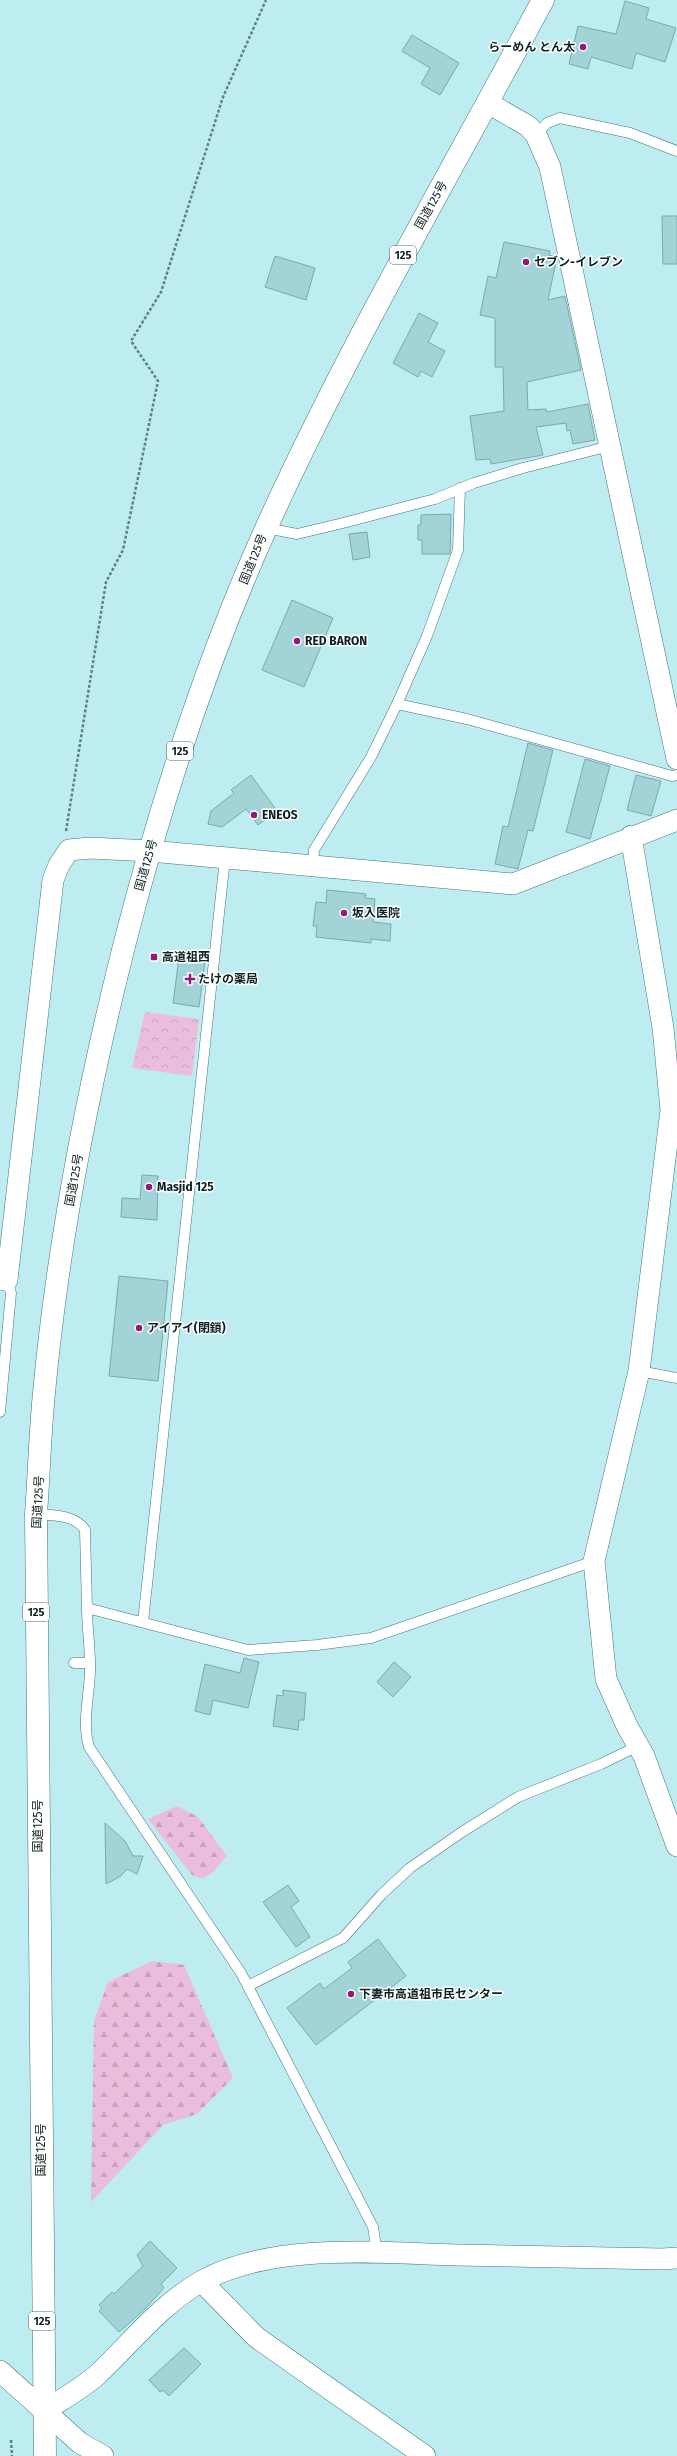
<svg xmlns="http://www.w3.org/2000/svg" width="677" height="2456" viewBox="0 0 677 2456" font-family="'Fira Sans','Noto Sans JP',sans-serif">
<defs>
<pattern id="forest-firs" width="22" height="20" patternUnits="userSpaceOnUse"><rect width="22" height="20" fill="#eabddc"/><path d="M5 1l3.5 6h-7zM16 11l3.5 6h-7z" fill="#c8a2bc"/></pattern>
<pattern id="park-crowns" width="20" height="18" patternUnits="userSpaceOnUse"><rect width="20" height="18" fill="#eabddc"/><path d="M2 6a3 3 0 1 1 6 0M12 15a3 3 0 1 1 6 0" fill="none" stroke="#c8a2bc"/></pattern>
</defs>
<rect width="100%" height="100%" fill="#bdedf0"/>
<path fill="url(#forest-firs)" d="M177,1806L198,1817L227,1856L213,1872L203,1879L192,1875L148,1819Z
M152,1961L184,1965L233,2078L197,2114L163,2125L91,2202L94,2021L108,1982Z"/>
<path fill="url(#park-crowns)" d="M145,1012L199,1019L192,1076L132,1068Z"/>
<path fill="#a3d3d6" stroke="#7ba9ac" d="M625,1L649,8L646,19L676,28L665,62L636,53L632,69L591,57L588,69L569,64L578,26L616,34Z
M412,35L459,63L440,95L421,84L430,68L402,51Z
M662,216H677V264H663Z
M504,242L550,251L549,255L557,257L548,300L565,296L581,370L527,382L528,410L546,409L547,412L588,404L595,440L573,444L570,430L567,431L566,423L536,427L543,455L491,464L490,459L476,460L470,416L504,411L503,367H495V318L480,315L488,276L496,278Z
M275,256L315,268L306,300L265,287Z
M419,313L438,323L428,342L445,351L432,377L421,371L418,377L393,363Z
M451,514L450,554H422V540H418V525H421V515Z
M367,532L370,557L353,560L349,534Z
M292,600L333,618L304,687L262,670Z
M528,743L553,750L533,831L528,830L518,869L495,864L503,826L508,827Z
M585,759L610,766L590,839L566,832Z
M251,775L277,811L258,825L246,809L222,827L208,824L211,811L234,793L231,790Z
M636,775L661,781L651,816L627,810Z
M327,890L366,894L365,898L375,899L373,922L391,924L390,941L371,939V943L316,937L317,926H313L316,902L326,903Z
M180,950L206,954L199,1007L173,1003Z
M142,1175L158,1176L157,1220L121,1217L122,1198L140,1199Z
M119,1276L168,1281L158,1381L109,1376Z
M244,1658L259,1662L248,1708L213,1700L210,1715L195,1711L205,1664L240,1673Z
M394,1662L411,1677L393,1697L377,1682Z
M283,1690L306,1693L304,1720H299L298,1730L273,1726L277,1695L283,1696Z
M105,1823L125,1841L133,1856H143L137,1874L127,1869L121,1876L106,1884Z
M288,1885L299,1901L291,1907L310,1937L296,1947L263,1902Z
M378,1939L406,1976L316,2045L287,2008L320,1983L324,1989L352,1968L348,1962Z
M150,2241L177,2268L161,2284L164,2288L144,2310L119,2332L99,2311L102,2308L99,2305L112,2292L114,2294L143,2266L137,2255Z
M184,2348L201,2364L169,2396L163,2390L160,2392L149,2380Z"/>
<g fill="none" stroke-linecap="round" stroke-linejoin="round">
<g stroke="#477477" stroke-width="11">
<path id="lane" d="M536,135L547,123L560,118L630,133L677,151
M266,528L297,534L343,523L435,499L474,483L523,468L610,446
M397,704L467,719L672,776L677,775
M313,866L314,850L371,757L397,704L427,636L458,550L460,488
M639,1371L677,1378
M0,1412L11,1293L7,1280
M36,1514C53,1516 75,1514 85,1530L87,1608L248,1650L317,1645L371,1638L594,1561
M87,1608C87,1627 90,1645 90,1664C91,1692 81,1719 89,1747L241,1973L373,2227L377,2253
M143,1622L225,858
M74,1663H90
M248,1986L343,1938L382,1894L410,1868L462,1832L518,1797L601,1764L638,1746"/>
</g>
<g stroke="#477477" stroke-width="22">
<path id="street" d="M488,103L528,126L536,135L550,167L677,759
M631,836L663,1028L671,1110L639,1371L594,1561L606,1679L627,1726L644,1756L677,1846
M0,1280H7L53,880L59,865L69,850L90,848L150,851L513,884L677,820
M202,2282L256,2337L425,2456
M0,2371L80,2443L103,2456
M44,2411C61,2400 81,2389 97,2375C131,2343 161,2304 202,2281C274,2242 377,2253 457,2255C526,2256 594,2258 663,2259L677,2258"/>
</g>
<g stroke="#477477" stroke-width="23">
<path id="highway" d="M45,2456L36,1514C39,1474 40,1433 44,1393C58,1242 87,1093 124,946C161,802 206,660 268,524C350,344 450,174 543,0"/>
</g>
<path stroke="#618284" stroke-width="2.5" stroke-dasharray="3 2" stroke-linecap="butt" d="M66,831L106,582L123,550L158,381L131,341L161,292L223,97L266,0
M11,2440L12,2456"/>
<use href="#lane" stroke="#fff" stroke-width="10"/>
<use href="#street" stroke="#fff" stroke-width="21"/>
<use href="#highway" stroke="#fff" stroke-width="22"/>
</g>
<g fill="#901979" stroke="#fff" stroke-width="1.5">
<circle cx="583" cy="47" r="4"/>
<circle cx="526" cy="262" r="4"/>
<circle cx="297" cy="641" r="4"/>
<circle cx="254" cy="815" r="4"/>
<circle cx="344" cy="913" r="4"/>
<rect x="150" y="953" width="8" height="8" rx="2"/>
<path d="M188 973h4v4h4v4h-4v4h-4v-4h-4v-4h4z"/>
<circle cx="149" cy="1187" r="4"/>
<circle cx="139" cy="1328" r="4"/>
<circle cx="351" cy="1994" r="4"/>
</g>
<g text-anchor="middle" stroke-width="3" stroke-linejoin="round" paint-order="stroke">
<g fill="#fff" stroke="#566464" stroke-width="1">
<rect x="390" y="246" width="26" height="18" rx="3"/>
<rect x="167" y="742" width="26" height="18" rx="3"/>
<rect x="23" y="1603" width="26" height="18" rx="3"/>
<rect x="29" y="2312" width="26" height="18" rx="3"/>
</g>
<g font-size="11" font-weight="bold" fill="#0e2122">
<text x="403" y="259">125</text>
<text x="180" y="755">125</text>
<text x="36" y="1616">125</text>
<text x="42" y="2325">125</text>
</g>
<g font-size="12" font-weight="bold" fill="#0e2122" stroke="#fff" text-anchor="start">
<text x="575" y="51" text-anchor="end">らーめん とん太</text>
<text x="534" y="266">セブン-イレブン</text>
<text x="305" y="645">RED BARON</text>
<text x="262" y="819">ENEOS</text>
<text x="352" y="917">坂入医院</text>
<text x="162" y="961">高道祖西</text>
<text x="198" y="983">たけの薬局</text>
<text x="157" y="1191">Masjid 125</text>
<text x="147" y="1332">アイアイ(閉鎖)</text>
<text x="359" y="1998">下妻市高道祖市民センター</text>
</g>
<g font-size="12" fill="#0e2122" stroke="#fff">
<text transform="translate(431 205) rotate(-61)" y="4">国道125号</text>
<text transform="translate(253 559) rotate(-68)" y="4">国道125号</text>
<text transform="translate(146 865) rotate(-74)" y="4">国道125号</text>
<text transform="translate(74 1180) rotate(-80)" y="4">国道125号</text>
<text transform="translate(38 1502) rotate(-87)" y="4">国道125号</text>
<text transform="translate(38 1826) rotate(-90)" y="4">国道125号</text>
<text transform="translate(41 2150) rotate(-90)" y="4">国道125号</text>
</g>
</g>
</svg>
